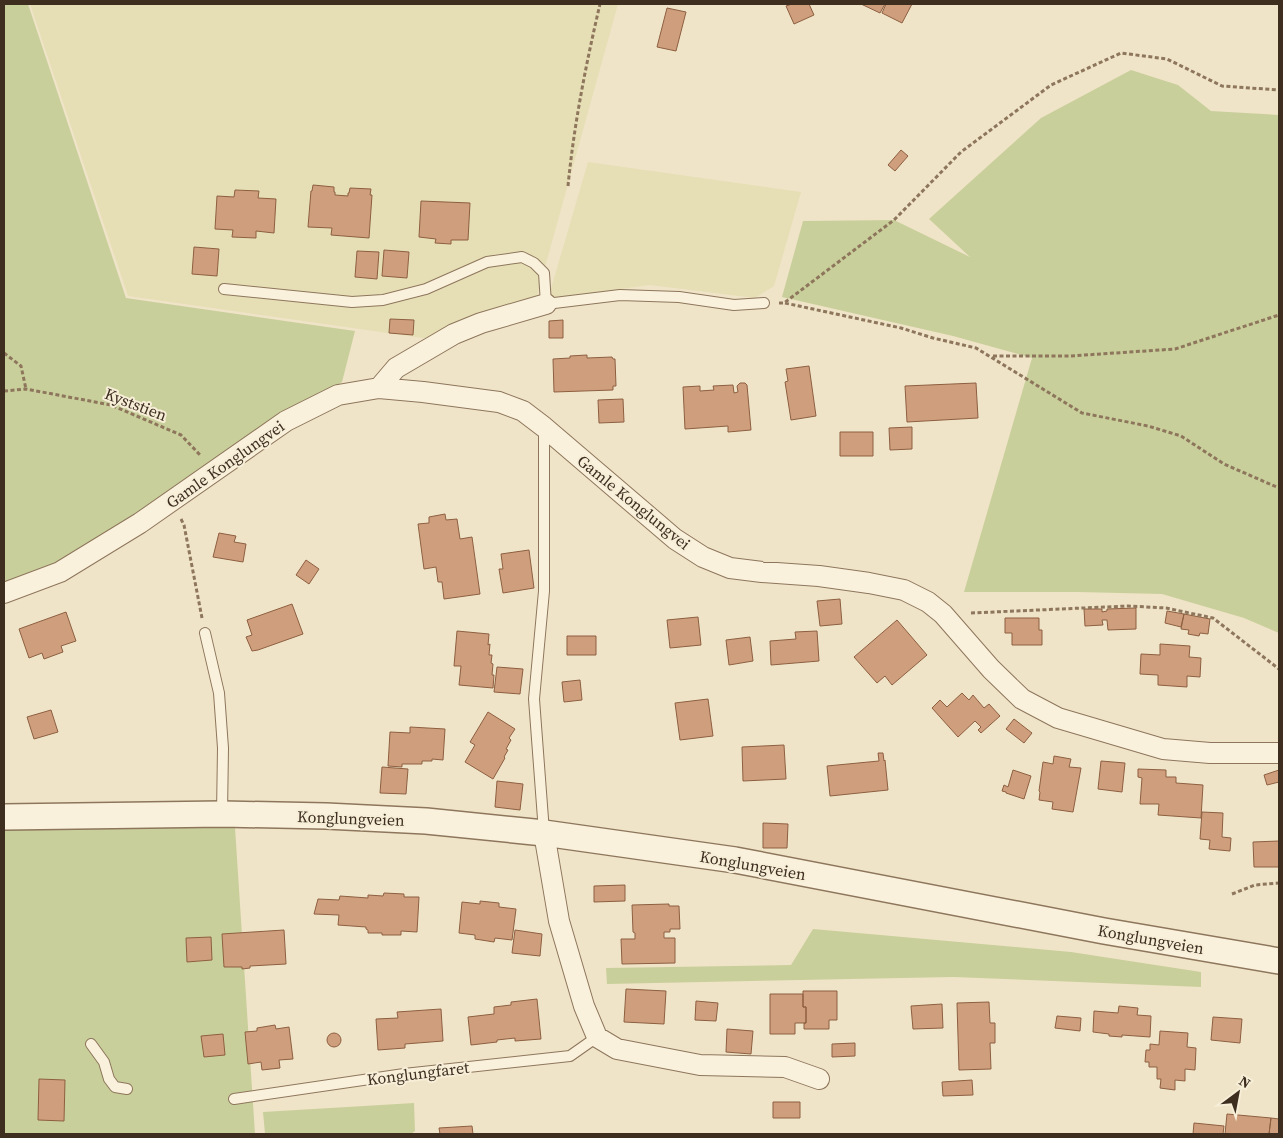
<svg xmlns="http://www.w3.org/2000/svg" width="1283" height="1138" viewBox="0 0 1283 1138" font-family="'Source Serif 4',serif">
<rect width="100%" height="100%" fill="#f0e4c8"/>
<path fill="#e6deb5" d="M30,4H618L532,314L458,343L128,296Z
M588,162L801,192L774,286L755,298L650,285L548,299Z"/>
<path fill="#c9cf9b" d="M4,4H28L126,298L355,331L342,382L164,501L42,571L4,583Z
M1131,70L1178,85L1211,111L1279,115V633L1244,618L1162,594L1077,592H964L1032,358L953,336L782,297L803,221L894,220L970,257L929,219L1041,118Z
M4,808L234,812L255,1134H4Z
M813,929L1071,952L1201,972V987L953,977L607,984L606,968L791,965Z
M414,1103L415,1131L411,1134H265L263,1112Z"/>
<path fill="#cf9f7d" stroke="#8d5f41" d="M792,4H809L814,15L794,24L786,6Z
M861,4H885L880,13Z
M886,4H912L902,23L882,13Z
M667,8L686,12L676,51L657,47Z
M901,150L908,156L895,171L888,165Z
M313,185L334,187V192H335V195L348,196V193H349L350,188L371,189L370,195H372L369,238L331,235L332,228L308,227L311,191H312Z
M235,190L259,191L258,198L276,199L274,233L256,231V238L232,237L233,230L215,229L217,196L234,197Z
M421,201L470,203L468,240H451V244L435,243L436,239L419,237Z
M194,247L219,249L217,276L192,274Z
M384,250L409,252L407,278L382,276Z
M357,251L379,252L377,279L355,277Z
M390,319L414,320L413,335L389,333Z
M563,320V338H549V321Z
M587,355V358L612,357L613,359H615L616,386H613V390L554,392L553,359L570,358V356Z
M809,366L816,416L791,420L785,382L788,381L786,369Z
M740,383H745L747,385L751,430L728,432V426L685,429L683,387L700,386V391L714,390L713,386L733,385L734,393L738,392L737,386Z
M976,383L978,418L907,422L905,386Z
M623,399L624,422L599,423L598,400Z
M912,427V449L890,450L889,428Z
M840,432H873V456H840Z
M445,514L446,520L457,519L460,539L472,537L480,594L444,599L442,582H438L436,567L424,569L418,524L429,523V517Z
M219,533L236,536L234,542L246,544L243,562L213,557Z
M529,550L534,588L503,593L499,569H503L501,554Z
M306,560L319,569L309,584L296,575Z
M840,599L842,624L820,626L817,601Z
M292,604L303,634L258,650L252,651L246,637L252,635L247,620Z
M1136,608V629L1108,630L1107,620H1102L1103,625L1085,626L1084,609H1102V612L1107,611V609Z
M1167,611L1184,614L1181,627L1165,623Z
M66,612L76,641L61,646L63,652L44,659L42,653L29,658L19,629Z
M1184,614L1210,619L1208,634L1200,633L1199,636L1188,634L1189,630L1181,629Z
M698,617L701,645L670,648L667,620Z
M1005,618H1039V630H1042V645H1012V633H1005Z
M897,620L927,655L892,685L885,676L877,683L854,657Z
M457,631L489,634L488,645L490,644L489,655H492L491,663L493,664L492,675H494L493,688L459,685L461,666H454Z
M817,631L819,661L771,665L770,641L796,639L795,632Z
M567,636H596V655H567Z
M750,637L753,661L729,665L726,640Z
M1160,644L1190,646L1189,657L1201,658L1200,677L1187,676V687L1158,685V675L1140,674L1141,654L1160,655Z
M497,667L523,669L520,694L494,692Z
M580,680L582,700L564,702L562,682Z
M962,693L969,700L973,695L984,708L989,704L1000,716L981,733L978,730L981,727L975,721L958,737L932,708L940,700L947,707Z
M708,699L713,736L680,740L675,703Z
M51,710L58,732L34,739L27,717Z
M488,712L515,729L509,738L511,740L506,749L508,750L504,757L505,758L493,779L465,762L475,745L470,742Z
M1014,719L1032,733L1024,743L1006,729Z
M410,727L445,729L443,760L432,759V761H422V764H402V767L388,766L390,732L410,733Z
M784,745L786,779L743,781L742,747Z
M878,753H883L884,761L885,760L888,790L830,796L827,766L879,761Z
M1054,756L1071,759L1069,767L1081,768L1073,812L1052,809L1053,802L1039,800L1040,792L1039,791L1043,762L1053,764Z
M1101,761L1125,763L1122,792L1098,789Z
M382,767L408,769L406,794L380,793Z
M1138,769L1166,770V777H1176V783L1203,785L1201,818L1158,815L1159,804H1140L1142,778L1138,777Z
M1013,770L1031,776L1024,799L1006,793V792L1002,791L1004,785L1008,787Z
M1279,770V782L1267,785L1264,775Z
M497,781L523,784L520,810L495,807Z
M1202,812L1223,813L1222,837L1231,838L1230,851L1209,849L1210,840L1200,839Z
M763,823L788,824L787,848H763Z
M1279,841V867H1254L1253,842Z
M625,885V901L594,902V886Z
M384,893L404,894V897H419L417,932L401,931V935H382V933H368V930L366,929V927L338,925L339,915L314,914L318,899L339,900L340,896L368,898V895L383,896Z
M480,901L499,903V907L516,909L512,940L495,938L494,942L475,939V935L459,933L462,902L480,904Z
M669,904V906H679L680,929H670V932H664V938H675V963L622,964L621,939H635V933L633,932L632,905Z
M284,930L286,964L250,966V968L242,969V967H224L222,934Z
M515,930L542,934L540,956L512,953Z
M211,937L212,960L187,962L186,938Z
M626,989L666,991L664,1024L624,1022Z
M803,991H837V1020H829V1029H804V1023H806V1007H803Z
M770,994H803V1007H806V1023H795V1034H770Z
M537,999L541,1039L515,1041V1038L497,1040V1042L471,1045L468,1017L494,1014V1007L511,1005V1002Z
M696,1001L718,1003L716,1021L695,1020Z
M989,1002L990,1023H995V1043H990L991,1069L959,1070L957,1003Z
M942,1004L943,1028L913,1029L911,1006Z
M1119,1006L1138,1008L1137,1015L1151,1016L1150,1037L1122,1035V1037L1109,1036V1034L1093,1032L1094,1011L1118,1013Z
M441,1009L443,1041L405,1044V1048L378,1050L376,1019L398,1018L397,1012Z
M1057,1016L1081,1018L1080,1031L1055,1028Z
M1213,1017L1242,1019L1240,1043L1211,1040Z
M275,1025L276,1029L289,1027L293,1059L279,1060L280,1068L262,1070L261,1062L248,1064L245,1032L257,1031V1028Z
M727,1029L753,1031L751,1054L726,1052Z
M1160,1031L1188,1033L1187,1047L1196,1048L1195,1070L1185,1069V1081L1175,1080V1090L1160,1088L1161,1079H1157V1067H1149V1062H1145L1146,1050H1150V1044L1159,1045Z
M327 1040a7 7 0 1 1 14 0a7 7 0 1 1-14 0Z
M223,1034L225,1055L204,1057L201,1036Z
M855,1043V1056L832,1057V1044Z
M39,1079L65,1080L64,1121L38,1120Z
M972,1080L973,1095L943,1096L942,1082Z
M773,1102H800V1118H773Z
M1227,1114L1271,1118L1269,1134H1225Z
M1271,1118L1279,1119V1134H1269Z
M1194,1123L1224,1126L1223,1134H1193Z
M472,1126L473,1134H440L439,1128Z"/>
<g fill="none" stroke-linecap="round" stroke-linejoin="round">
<g stroke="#8d765c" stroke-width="12">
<path id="service" d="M224,289L352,302L383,300L426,289L487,262L522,257L534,263L544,273L546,304L620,295L679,297L734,305L764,303
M544,428V591L534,699L544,832
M205,633L219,693L223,748L222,814
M91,1044L104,1062L109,1079L115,1087L127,1089
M234,1099L404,1074L570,1056L597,1037"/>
</g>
<g stroke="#8d765c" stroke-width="22">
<path id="minor" d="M379,388L396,368L454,334L481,323L546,304
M4,593L60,572L140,523L286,421L338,395L379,388L423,392L499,402L523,411L544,427L675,539L703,557L730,568L762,572L819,576L869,583L904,590L928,602L943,614L991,669L1022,699L1058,718L1163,749L1210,753H1279
M544,833L559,921L584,1006L597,1037L617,1049L700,1065L785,1067L819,1079"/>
</g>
<g stroke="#8d765c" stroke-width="28">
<path id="tertiary" d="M4,817L222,814L326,816L426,821L544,833L735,860L1104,931L1279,961"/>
</g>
<path stroke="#8d765c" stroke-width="3" stroke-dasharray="4 2.5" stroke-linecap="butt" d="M568,186C574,124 586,64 600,4
M779,303H784L894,220L961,152L1051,85L1121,53L1167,59L1222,86L1279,90
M785,303L901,328L933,338L976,348L1082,413L1148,426L1181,436L1224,464L1279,488
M4,353L21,366L26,389
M993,356H1070L1175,349L1279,315
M4,391L26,389L111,405L181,435L201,456
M181,519L184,525L202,618
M971,613L1128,606L1166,608L1213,618L1279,669
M1232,894L1255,885L1279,883"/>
<use href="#service" stroke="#faf1dc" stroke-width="10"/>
<use href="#minor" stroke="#faf1dc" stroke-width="20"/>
<use href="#tertiary" stroke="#faf1dc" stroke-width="25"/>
</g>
<g text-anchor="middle" stroke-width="4" stroke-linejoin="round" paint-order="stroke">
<g font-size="16" fill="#3d2e20" stroke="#f7eed8">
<text transform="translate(136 404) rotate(21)" y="6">Kyststien</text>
<text transform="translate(225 464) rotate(-35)" y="6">Gamle Konglungvei</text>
<text transform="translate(634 502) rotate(39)" y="6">Gamle Konglungvei</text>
<text transform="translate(351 818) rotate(2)" y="6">Konglungveien</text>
<text transform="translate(753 865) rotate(10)" y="6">Konglungveien</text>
<text transform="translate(1151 939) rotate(10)" y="6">Konglungveien</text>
<text transform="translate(418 1073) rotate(-7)" y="6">Konglungfaret</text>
</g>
</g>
<rect width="1283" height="1138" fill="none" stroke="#3d2e20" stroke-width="10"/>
<g transform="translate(1238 1093) rotate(32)" stroke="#f7eed8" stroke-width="4" paint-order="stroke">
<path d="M0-4L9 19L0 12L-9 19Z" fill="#3d2e20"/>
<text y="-8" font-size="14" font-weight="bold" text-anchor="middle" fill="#3d2e20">N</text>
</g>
</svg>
